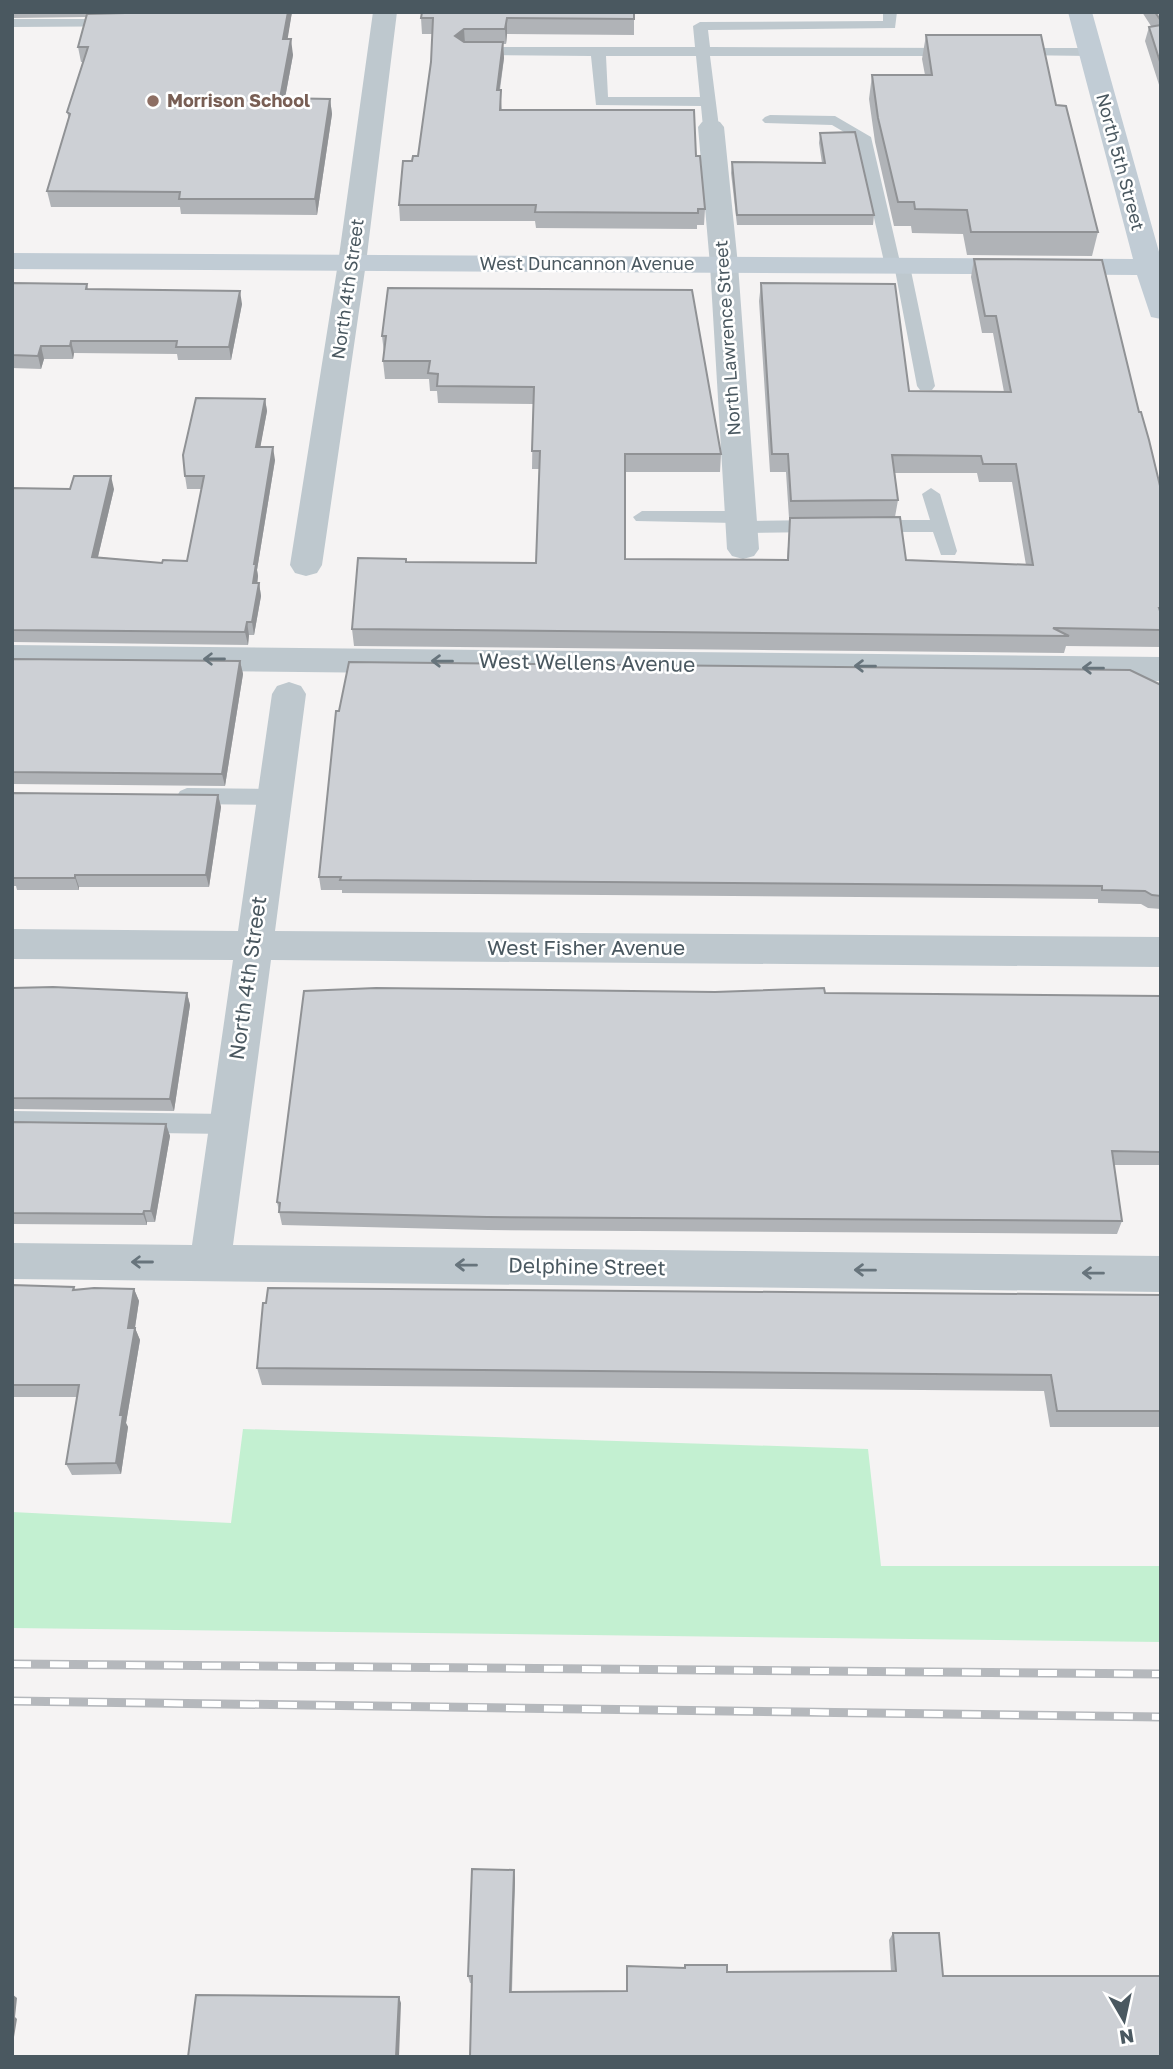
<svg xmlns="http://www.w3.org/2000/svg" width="1173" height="2069" viewBox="0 0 1173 2069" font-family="'Golos Text',sans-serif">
<rect width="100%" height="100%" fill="#f5f3f3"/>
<path fill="#c3f0d1" d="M243,1429L868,1449L881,1566H1161V1642L12,1628V1512L231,1523Z"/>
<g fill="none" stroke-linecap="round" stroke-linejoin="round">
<path fill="#bec8ce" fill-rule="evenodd" d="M156,12H170L165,26L12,27V19H154Z
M883,12H897L895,28L708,30L710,47L954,48L961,52L954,56H710L719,127L711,132L703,127L701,106L596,105L591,56L474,55L467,51L474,47H695L693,26L700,22L883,21ZM606,56H696L700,97H608Z
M1016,48H1090L1097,52L1090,56L1011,55L1009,52Z
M770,115L835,116L871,137L900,262L908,263L910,266L935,386L932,390H920L917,386L895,270L887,269L885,266L856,139L832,125L765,123L762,120L765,117Z
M931,488L940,494L957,551L955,555H941L933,532H871L862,526L871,520H930L922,494Z
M642,511H741L747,513L750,517L748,521L819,520L828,526L819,532L742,533L735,531L733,527L735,523L636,521L633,517Z
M187,788L274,789L281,792L284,797L281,802L274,805L187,804L180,801L177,796L180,791Z
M12,1111L227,1114L235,1117L239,1124L235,1131L227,1134L12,1131Z"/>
<path fill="#bec8ce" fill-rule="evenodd" d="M373,12H397L366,263L322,565L317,573L306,576L295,573L290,565L338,263Z
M711,119L720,122L724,127L738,265L759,549L754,556L743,559L732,556L727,549L710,265L698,127L702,122Z
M12,645L1161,657V681L12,669Z
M289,682L301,686L306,694L275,931L1161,937V967L271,960L233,1245L1161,1256V1292L12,1279V1243L192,1245L233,960L12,959V929L238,931L272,694L277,686Z"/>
<path fill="#c1ccd5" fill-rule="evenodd" d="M1068,12H1092L1161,259V319L1151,317L1137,275L12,269V253L1133,259Z"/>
<g stroke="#b5b8bc" stroke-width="9">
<path id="rail" d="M12,1664L1161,1674
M12,1701L1161,1717"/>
</g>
<use href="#rail" stroke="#fff" stroke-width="6" stroke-dasharray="19" stroke-linecap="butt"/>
</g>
<path fill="#b0b3b7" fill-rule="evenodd" d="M12,12H292L287,39L293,55L285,98L330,99L332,114L317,215L181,214L180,207H51L47,191L69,119L67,112L83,62H81L78,47L86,17L12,18Z
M634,12V35L507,34L506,44H503L504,58L500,90L502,110L696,156L705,209L704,225H697V229L536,228L535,221H400L399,205L412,161L418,156L431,62L433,34H422L421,18Z
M1142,12H1161V91L1145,41L1149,27L1151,26Z
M926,35L1056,105L1098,232L1092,256L967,255L963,234L912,233L911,226H894L875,142L869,99L872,75H925L922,59Z
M820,133L874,215L873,225H737L731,173L732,162L822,163L819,143Z
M974,259L1139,412L1161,490V647L1066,646L1064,653L354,646L352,629L407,562L536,563L539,469H532L533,404L438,403L437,391H430L429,379H385L383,361L384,353L382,336L388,288L721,454L720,472H625V559L787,560L790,518H789L786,472H770L759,301L761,283L909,391L1004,392L993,333H982L971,277ZM895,473H977L979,482H1012L1026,565L906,560L895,517L898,500Z
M12,283L87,284L88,289L242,304L231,360H178L177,354L74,353L73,359H44L41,369L12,368Z
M265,399L267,411L260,447L275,460L257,570L258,576L257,583H259L261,596L254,635H249L248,645L12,642V488L114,489L98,557L162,563L187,561L202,489H187L185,476Z
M12,659L240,661L243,674L225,786L12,784Z
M1161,685V909L1148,908L1141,904L1098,903V899L342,893V890H321L319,877L339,711Z
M12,793L218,795L221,807L209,887H79V890H17L16,886H12Z
M12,988L187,993L190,1005L174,1111L12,1109Z
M825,993L1161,996V1165H1114L1122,1221L1117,1234L488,1230L282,1225L277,1202Z
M12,1122L166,1124L170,1136L155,1222H147V1225L12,1224Z
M12,1285L74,1287L75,1290L134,1289L139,1301L135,1328L140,1340L126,1423L128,1427L121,1474L72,1475L66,1464L77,1397H12Z
M1161,1295V1427H1050L1044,1391L262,1385L257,1368Z
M514,1870L515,1878L512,1992L626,1991L727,1972L891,1971L889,1940L893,1933L943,1976L470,2057L472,1983H470L468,1976Z"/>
<path fill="#909295" d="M288,12H292L285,55L283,39Z
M507,18V34L506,44L505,29Z
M464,29L465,44L455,36Z
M291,39L293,55L282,114L280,98Z
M503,42L504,58L497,106V90Z
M330,99L332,114L317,215L315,199Z
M240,291L242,304L231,360L229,347Z
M71,341L74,353L73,359L70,346Z
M41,346L44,359L41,369L38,356Z
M265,399L267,411L258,460L256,447Z
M273,447L275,460L257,570L258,576L256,595L253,583L254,564Z
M111,476L114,489L95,569L92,557Z
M259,583L261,596L254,635L252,622Z
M247,622L249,635L248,645L245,632Z
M240,661L243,674L225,786L222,774Z
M218,795L221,807L209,887L206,875Z
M75,875L79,887V890L75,878Z
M187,993L190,1005L174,1111L170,1099Z
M166,1124L170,1136L155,1222L151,1211Z
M144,1211L147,1222V1225L143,1214Z
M134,1289L139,1301L133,1340L128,1328Z
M135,1328L140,1340L126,1423L128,1427L121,1474L116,1463L120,1415Z
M514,1870L515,1878L511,1999L510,1992Z
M12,1994L17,1998L15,2017L17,2019L12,2049Z
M399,1997L401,2003L399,2057H396Z"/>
<path fill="#cdd0d5" stroke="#909295" stroke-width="2" d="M164,12H288L283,39H291L280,98L330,99L315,199H179L180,192L47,191L70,114L67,112L88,47H78L87,14Z
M422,12H634V19L507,18L505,29H464L455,36L464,42H503L497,90H501L500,110H694L696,156H700L705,209H698V213L535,212L536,205H399L403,161H412L413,156H418L431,62L433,18H421Z
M1155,12H1161V21Z
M1161,25V65L1149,27Z
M926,35H1041L1056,105L1066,106L1098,232H971L967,210L915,209L914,202H898L878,118L872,75H932Z
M855,132L874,215H737L732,162L825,163L820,133Z
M974,259L1102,260L1139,412H1141L1149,440L1161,490V608H1159L1161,614V630L1053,628L1069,636L352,629L358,558L406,559V562L536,563L540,451H532L534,387L437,386L438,374L428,373L430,361H383L386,336H382L388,288L692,290L721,454H625V559L788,560L790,518L900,517L906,560L1033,565L1016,464H983L981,456L892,455L898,500L791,501L788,454H772L761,283L895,284L909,391L1011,392L996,316H985Z
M12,283L87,284L86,289L240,291L229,347H176L177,341H71L70,346H41L38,356L12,355Z
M196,398L265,399L256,447H273L254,564H256L253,583H259L252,622H247L245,632L12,630V488L70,489L74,476H111L92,557L162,563L163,560L187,561L204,476H185L183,455Z
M12,659L240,661L222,774L12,772Z
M349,662L1130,670L1161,685V896L1152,895L1145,891L1102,890V886L340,880L341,877H319L336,711H339Z
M12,793L218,795L206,875H75V878H12Z
M53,987L187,993L170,1099L12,1098V988Z
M376,988L715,992L824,988L825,993L1161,996V1152L1112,1151L1122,1221L487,1217L279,1212L280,1203L277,1202L304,991Z
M12,1122L166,1124L151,1211H144L143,1214L12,1213Z
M12,1285L74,1287L73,1290L94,1288L134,1289L128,1328H135L120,1415H123L116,1463L66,1464L79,1385H12Z
M268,1288L1161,1295V1411H1057L1051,1375L257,1368L263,1303H266Z
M472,1869L514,1870L510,1992L627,1991V1966L685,1968V1965H727V1972L896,1971L893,1933H939L943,1976H1161V2057H470L472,1976H468Z
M196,1995L399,1997L396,2057H188Z"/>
<defs><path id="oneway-shaft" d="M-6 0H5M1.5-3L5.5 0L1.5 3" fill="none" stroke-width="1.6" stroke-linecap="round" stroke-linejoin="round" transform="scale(1.75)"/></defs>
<g stroke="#67747c">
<use href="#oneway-shaft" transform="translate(214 659) rotate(-180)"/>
<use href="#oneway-shaft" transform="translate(442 661) rotate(-179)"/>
<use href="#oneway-shaft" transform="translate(865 666) rotate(-179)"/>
<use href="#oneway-shaft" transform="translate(1093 668) rotate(-179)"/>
<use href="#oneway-shaft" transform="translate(142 1262) rotate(-180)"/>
<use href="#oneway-shaft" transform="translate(466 1265) rotate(-179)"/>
<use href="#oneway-shaft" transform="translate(865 1270) rotate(-179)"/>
<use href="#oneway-shaft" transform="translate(1093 1273) rotate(-179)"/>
</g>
<circle fill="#8d6e63" stroke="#fff" stroke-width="2.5" cx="153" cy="101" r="7"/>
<g text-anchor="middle" stroke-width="5" stroke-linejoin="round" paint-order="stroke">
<g font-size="18" font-weight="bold" fill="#785e54" stroke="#fff" text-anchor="start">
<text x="167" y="107">Morrison School</text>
</g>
<g font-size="18" fill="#4a5860" stroke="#fff">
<text transform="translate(1120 162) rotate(75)" y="6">North 5th Street</text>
<text x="587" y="270">West Duncannon Avenue</text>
<text transform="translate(348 289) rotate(-82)" y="6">North 4th Street</text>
<text transform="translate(728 338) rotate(-94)" y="6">North Lawrence Street</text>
</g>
<g font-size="21" fill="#4a5860" stroke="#fff">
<text transform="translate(587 663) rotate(1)" y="7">West Wellens Avenue</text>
<text x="586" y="955">West Fisher Avenue</text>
<text transform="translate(248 978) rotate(-82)" y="7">North 4th Street</text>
<text transform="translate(587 1267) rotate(1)" y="7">Delphine Street</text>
</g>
</g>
<rect width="1173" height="2069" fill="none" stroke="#4a5860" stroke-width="28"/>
<g transform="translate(1124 2020) rotate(171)" stroke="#ffffff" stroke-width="5" paint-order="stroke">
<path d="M0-5L12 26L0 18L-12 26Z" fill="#4a5860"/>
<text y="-10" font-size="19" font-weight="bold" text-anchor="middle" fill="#4a5860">N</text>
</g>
</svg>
